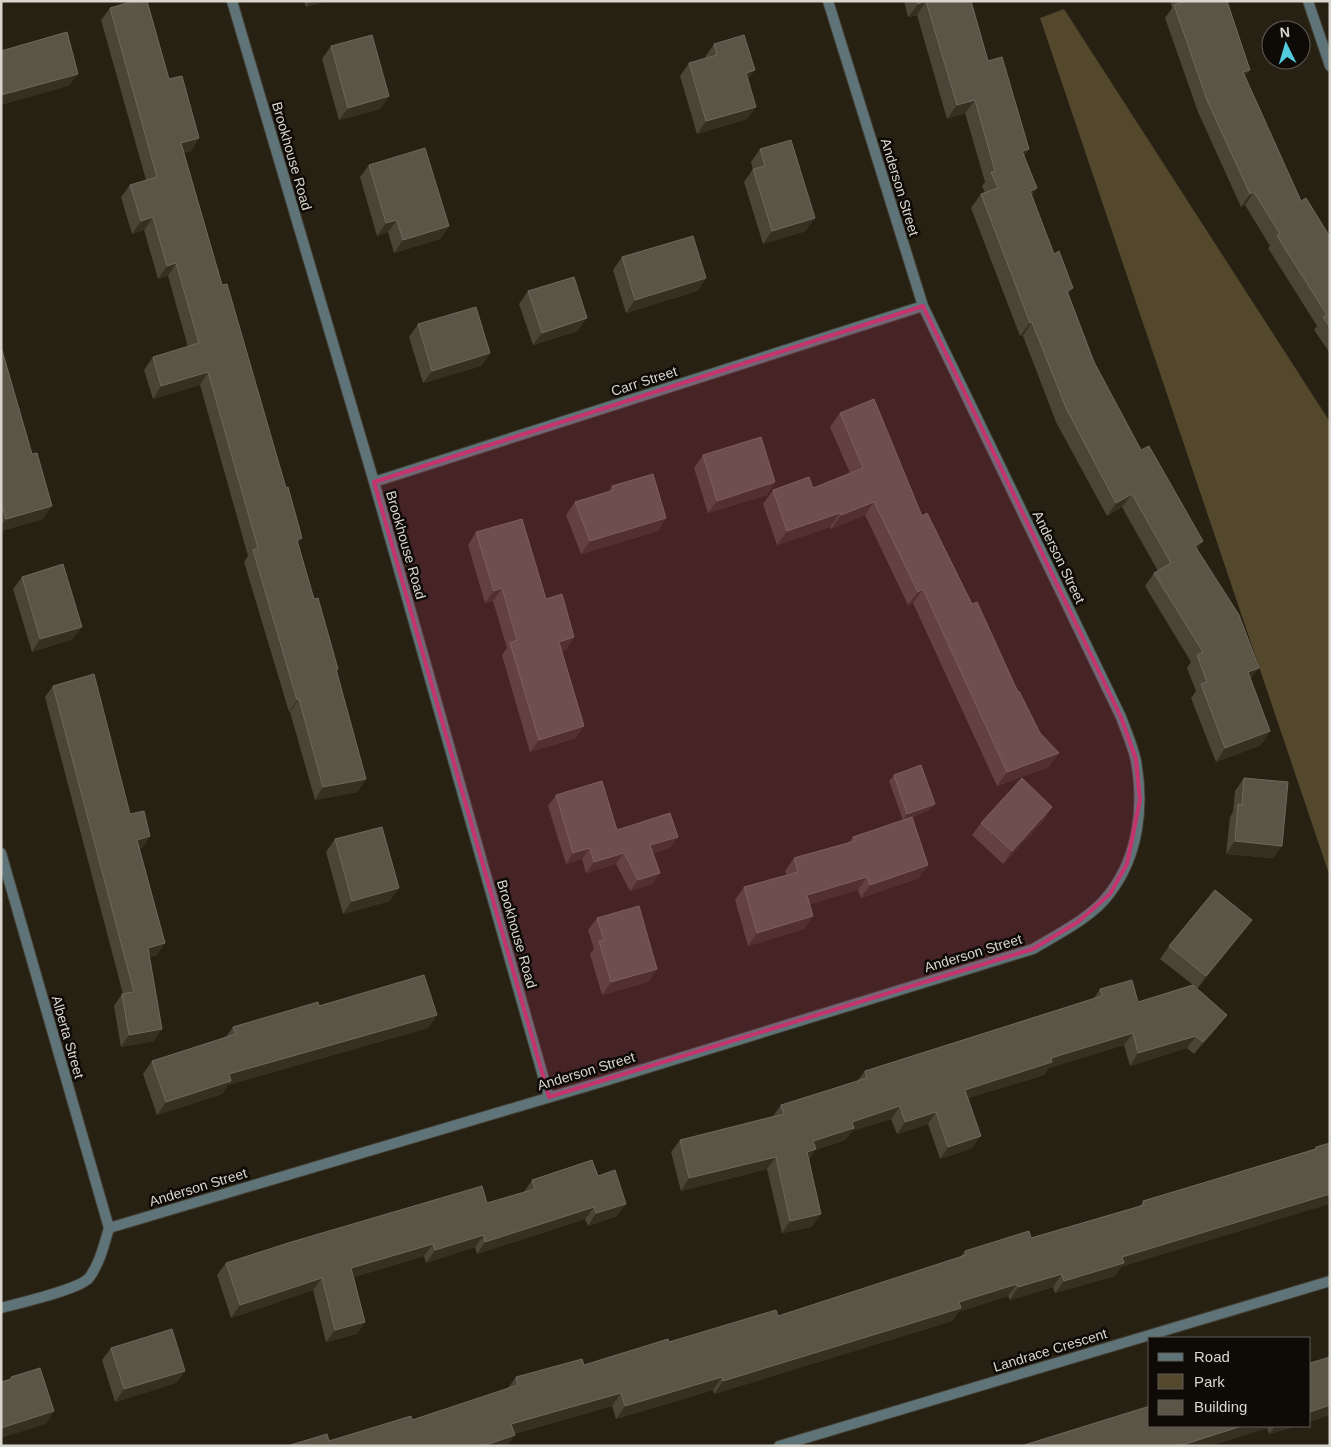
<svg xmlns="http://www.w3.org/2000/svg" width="1331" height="1447" viewBox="0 0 1331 1447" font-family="Arial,sans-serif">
<rect width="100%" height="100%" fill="#272114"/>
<path fill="#53472c" d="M1064,9L1330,422V877L1040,18Z"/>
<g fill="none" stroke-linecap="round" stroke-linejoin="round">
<g stroke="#433e32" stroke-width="12">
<path id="minor" d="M232,1L374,482L549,1097
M1308,1L1330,66
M374,482L923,306
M1,853L109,1228
M1,1308C19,1303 78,1290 89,1278C100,1263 104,1245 109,1228L608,1080L1033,949C1058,934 1093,917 1110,893C1139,855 1144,806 1136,761C1133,746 1126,731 1121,717L923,306L828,1
M779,1446L1330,1281"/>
</g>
<use href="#minor" stroke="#5f7478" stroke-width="10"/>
</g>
<path fill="#4b4537" d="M304,1H326L306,7Z
M904,1H971L988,61L1029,149L1024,156L1037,188L1032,195L1068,295L1094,362L1141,450L1203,541L1197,549L1250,679L1270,731L1261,745L1216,762L1191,698L1196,691L1187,668L1191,662L1145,586L1154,573L1158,571L1122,507L1107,516L1056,422L1023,336H1020L971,208L981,194L985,193L982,186L985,182L965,113L947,119L917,15L908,17Z
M1170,1H1227L1245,77L1301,201L1330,237V353L1314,330L1317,326L1268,248L1270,246L1245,205L1241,207L1198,112L1165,18L1172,8Z
M110,8L169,79L199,138L191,151L184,153L314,599L338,669L336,671L366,779L357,792L315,800L290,712H289L244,562L248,556L200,385L153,399L144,370L153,357L188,347L168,276L158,279L144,230L132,234L121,197L130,185L146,180L101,20Z
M714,44L748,80L747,119L697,134L680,76L689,63L705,58V57Z
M331,46L389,96L380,109L339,120L322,59Z
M760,149L806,231L763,244L744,182L753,169L751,162Z
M369,165L449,226L440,239L394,253L388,232L377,236L360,177Z
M622,257L706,278L697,291L626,313L613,270Z
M528,291L578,331L533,345L519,304Z
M418,324L490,353L481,366L423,383L409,337Z
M1,350L32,454L43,519L1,531Z
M840,413L922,516L1049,767L997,786L913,603L908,605L865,515L831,529L830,527L777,545L763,504L773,490L813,488L850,473L830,427Z
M703,455L775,482L767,495L708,513L694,468Z
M612,486L666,518L658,531L581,554L566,515L575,502L608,492Z
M476,532L546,599L574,637L566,650L562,651L576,738L530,752L502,655L507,648L493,601L485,603L468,545Z
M22,577L73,639L32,652L13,589Z
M53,686L130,814L150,836L142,848L139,849L157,955L149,957L154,1041L121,1047L114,1006L122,994H123L45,697Z
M894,775L930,810L912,817L919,878L861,898L858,890L810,904L804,929L748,946L735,900L744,887L787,875L785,871L794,858L848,843L853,837L903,820L889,781Z
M1244,778L1282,846L1273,858L1226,854L1230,817L1233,812L1235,791Z
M556,795L617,830L670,848L653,853L660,873L652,884L630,891L616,864L586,873L582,859L566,864L548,806Z
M1052,807L1044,820L1003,864L972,835L981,823Z
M335,839L390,901L343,914L326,852Z
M597,918L657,969L648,982L602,995L590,954L594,949L588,930Z
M1243,932L1197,989L1218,1027L1194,1054L1187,1048L1130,1066L1124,1045L1049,1068L1044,1075L968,1098L972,1148L940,1159L928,1124L897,1134L891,1119L852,1131L845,1140L815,1150L809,1159L812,1227L782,1233L767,1169L681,1191L671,1152L680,1140L773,1116L781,1105L857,1081L865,1071L1094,998L1100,989L1138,1002L1193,985L1160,959L1169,946Z
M319,1006L437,1015L428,1028L228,1085L222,1094L157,1115L143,1074L152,1061L226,1037L233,1027Z
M1330,1143L1121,1267L1115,1276L1055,1293L1053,1287L1010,1300L1008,1296L958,1312L952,1321L714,1394L713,1390L616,1419L612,1406L514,1434L329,1441L412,1420L508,1388L516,1377L584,1365L669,1342L778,1316L960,1257L965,1251L1031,1238L1140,1206L1143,1201L1314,1149L1316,1147Z
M598,1176L617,1216L588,1226L585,1219L477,1254L475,1247L426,1263L424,1256L354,1277L365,1322L357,1334L326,1342L313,1290L231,1318L217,1275L226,1263L487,1203L524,1192L532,1180Z
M111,1348L185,1371L176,1383L115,1402L102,1360Z
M1150,1426H1297L1269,1434L1267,1428L1210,1446H1021Z"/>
<path fill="#363022" d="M310,1H326L306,7Z
M926,1L917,15L908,17L918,4Z
M755,70L746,83V73Z
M1250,70L1241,82L1243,72Z
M78,74L69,86L1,105V95Z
M389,96L380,109L339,120L348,108Z
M975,100L965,113L947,119L957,105Z
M756,107L747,119L697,134L706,121Z
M199,138L191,151L172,156L181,143Z
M1029,149L1019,163L1022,151Z
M1037,188L1027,202L1030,191Z
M1254,192L1245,205L1241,207L1250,194Z
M153,217L144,230L132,234L141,221Z
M815,218L806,231L763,244L772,231Z
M397,220L388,232L377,236L386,223Z
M449,226L440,239L394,253L403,240Z
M176,263L168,276L158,279L167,266Z
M706,278L697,291L626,313L635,300Z
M1073,288L1063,302L1067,291Z
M587,318L578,331L533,345L542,333Z
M1032,322L1023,336H1020L1030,323Z
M490,353L481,366L423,383L432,371Z
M208,372L200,385L153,399L161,386Z
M775,482L767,495L708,513L717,501Z
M1132,494L1122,507L1107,516L1116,503Z
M874,502L865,515L831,529L841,515Z
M52,506L43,519L1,531V526L6,519Z
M840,513L830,527L777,545L787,531Z
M666,518L658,531L581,554L590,541Z
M302,538L293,551L297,540Z
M1203,541L1194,554L1195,546Z
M502,588L493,601L485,603L494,591Z
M923,589L913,603L908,605L918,592Z
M82,627L73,639L32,652L40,639Z
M574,637L566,650L550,655L559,642Z
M1259,668L1249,681L1248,672Z
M299,699L290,712H289L297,700Z
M584,726L576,738L530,752L539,740Z
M1270,731L1261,745L1216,762L1225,748Z
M1059,753L1049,767L997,786L1007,772Z
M366,779L357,792L315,800L323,787Z
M935,804L930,810L903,820L907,814Z
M1052,807L1044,820L1003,864L1012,851Z
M150,836L142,848L129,852L137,840Z
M678,837L670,848L643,856L650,845Z
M1235,841L1282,846L1273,858L1226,854Z
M590,848L582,859L566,864L573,853Z
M624,853L616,864L586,873L594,862Z
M928,865L919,878L861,898L870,885Z
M660,873L652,884L630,891L638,880Z
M867,877L858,890L798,908L807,895Z
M399,888L390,901L343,914L352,901Z
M813,916L804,929L748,946L757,933Z
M1252,920L1243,932L1197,989L1206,976Z
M165,943L157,955L139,960L148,948Z
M657,969L648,982L602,995L611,982Z
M437,1015L428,1028L228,1085L222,1094L157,1115L166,1102L229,1074Z
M1227,1015L1218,1027L1194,1054L1203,1042Z
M162,1029L154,1041L121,1047L129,1035Z
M1133,1033L1124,1045L1049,1068L1044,1075L956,1102L965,1090L1051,1058Z
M1196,1036L1187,1048L1130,1066L1138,1053Z
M900,1106L891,1119L852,1131L845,1140L815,1150L807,1161L799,1164L813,1141L852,1122Z
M936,1112L928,1124L897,1134L905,1122Z
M981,1136L972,1148L940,1159L948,1147Z
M776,1157L767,1169L681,1191L689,1178Z
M1330,1194V1204L1121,1267L1115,1276L1055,1293L1064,1281L1122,1257Z
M626,1204L617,1216L588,1226L596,1213Z
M594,1207L585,1219L477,1254L485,1242Z
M821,1214L812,1227L782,1233L790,1221Z
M484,1235L475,1247L426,1263L435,1250Z
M433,1244L424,1256L343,1280L351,1268Z
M1062,1274L1053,1287L1010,1300L1018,1287Z
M322,1278L313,1290L231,1318L240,1305Z
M1017,1284L1008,1296L958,1312L952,1321L714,1394L723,1381L959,1302Z
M365,1322L357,1334L326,1342L335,1330Z
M185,1371L176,1383L115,1402L124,1389Z
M722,1377L713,1390L616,1419L625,1406Z
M621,1393L612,1406L502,1437L511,1424Z
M1330,1405V1415L1310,1422V1412Z
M54,1411L46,1424L1,1438V1428Z
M1242,1426H1268L1267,1428L1210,1446H1179Z
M1275,1426H1297L1269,1434Z
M515,1435L507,1446H483Z"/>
<path fill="#5a5547" stroke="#6e695c" d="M134,1H147L169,79L182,76L199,138L181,143L222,285L227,284L286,488L288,487L302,538L297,540L314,599L318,598L338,669H336L366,779L323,787L299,699L297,700L253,550L258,548L208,372L161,386L153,357L199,343L176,263L167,266L153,217L141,221L130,185L157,177L110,8Z
M917,1H971L988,61L1002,57L1029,149L1022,151L1037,188L1030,191L1054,254L1059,251L1073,288L1067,291L1094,362L1141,450L1149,446L1203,541L1195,546L1239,615L1259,668L1248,672L1270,731L1225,748L1201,684L1207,682L1197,655L1203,652L1154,573L1171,563L1132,494L1116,503L1066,408L1032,322L1030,323L981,194L998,188L991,172L995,171L975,100L957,105L926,1L918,4Z
M1183,1H1227L1250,70L1243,72L1301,201L1306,198L1330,237V327L1323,317L1327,315L1277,236L1280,234L1254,192L1250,194L1207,100L1174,5L1183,2Z
M67,32L78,74L1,95V51Z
M372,35L389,96L348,108L331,46Z
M744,35L755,70L746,73L756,107L706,121L689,63L717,55L714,44Z
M791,140L815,218L772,231L753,169L765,166L760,149Z
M425,148L449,226L403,240L397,220L386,223L369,165Z
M693,236L706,278L635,300L622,257Z
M574,277L587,318L542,333L528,291Z
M476,307L490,353L432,371L418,324Z
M1,350H2L32,454L37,453L52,506L6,519L1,503Z
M874,399L922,516L927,513L972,604L977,602L1018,692L1019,691L1040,733L1059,753L1007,772L923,589L918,592L874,502L841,515L840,513L787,531L773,490L809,477L813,488L863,468L840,413Z
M761,437L775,482L717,501L703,455Z
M653,474L666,518L590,541L575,502L614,490L612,486Z
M522,519L546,599L562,594L574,637L559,642L584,726L539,740L510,643L517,640L502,588L494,591L476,532Z
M63,564L82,627L40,639L22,577Z
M94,674L130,814L144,811L150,836L137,840L165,943L148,948L162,1029L129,1035L122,994L134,992L53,686Z
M921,765L935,804L907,814L894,775Z
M1022,778L1052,807L1012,851L981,823Z
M1244,778L1288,782L1282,846L1235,841L1238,804L1242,805Z
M602,781L617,830L670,813L678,837L650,845L660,873L638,880L624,853L594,862L590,848L573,853L556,795Z
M912,817L928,865L870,885L867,877L807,895L813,916L757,933L744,887L798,872L794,858L855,841L853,837Z
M382,827L399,888L352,901L335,839Z
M1215,890L1252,920L1206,976L1169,946Z
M639,906L657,969L611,982L599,941L604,940L597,918Z
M424,975L437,1015L229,1074L231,1081L166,1102L152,1061L236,1034L233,1027L318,1002L319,1006Z
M1132,980L1138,1002L1193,985L1227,1015L1203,1042L1196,1036L1138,1053L1133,1033L1051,1058L1052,1062L965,1090L981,1136L948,1147L936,1112L905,1122L900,1106L852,1122L854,1128L813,1141L816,1149L807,1152L821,1214L790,1221L776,1157L689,1178L680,1140L784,1114L781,1105L867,1078L865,1071L1102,996L1100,989Z
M1330,1143V1194L1122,1257L1124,1263L1064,1281L1062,1274L1018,1287L1017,1284L959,1302L961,1308L723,1381L722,1377L625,1406L621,1393L511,1424L515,1435L483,1446H287L327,1434L329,1441L411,1416L412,1420L518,1385L516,1377L582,1359L584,1365L668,1339L669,1342L776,1310L778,1316L966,1255L965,1251L1029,1231L1031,1238L1144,1205L1143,1201L1316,1149V1147Z
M592,1160L598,1176L615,1170L626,1204L596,1213L594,1207L485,1242L484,1235L435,1250L433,1244L351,1268L365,1322L335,1330L322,1278L240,1305L226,1263L288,1243L482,1186L487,1203L535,1189L532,1180Z
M172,1329L185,1371L124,1389L111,1348Z
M1330,1357V1405L1310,1412V1363Z
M40,1368L54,1411L1,1428V1382L11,1379V1377Z
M1150,1406V1426H1242L1179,1446H1021Z"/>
<path fill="#c5346c" fill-opacity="0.2" stroke="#c5346c" stroke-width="4" stroke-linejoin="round" d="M923,306L1121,717L1136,759L1140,800L1127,864L1110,894L1078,922L1033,949L549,1097L374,482Z"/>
<g text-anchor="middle" stroke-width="5" stroke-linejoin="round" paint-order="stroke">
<g font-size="14" fill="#d9d6cd" stroke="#0e0b06">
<text transform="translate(292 156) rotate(74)" y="5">Brookhouse Road</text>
<text transform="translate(900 187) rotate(73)" y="5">Anderson Street</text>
<text transform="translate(644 381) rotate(-18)" y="5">Carr Street</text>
<text transform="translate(406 545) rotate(74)" y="5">Brookhouse Road</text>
<text transform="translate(1059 557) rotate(64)" y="5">Anderson Street</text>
<text transform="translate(517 934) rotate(74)" y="5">Brookhouse Road</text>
<text transform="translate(973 953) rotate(-17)" y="5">Anderson Street</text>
<text transform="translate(68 1037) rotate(74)" y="5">Alberta Street</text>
<text transform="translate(586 1071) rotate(-17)" y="5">Anderson Street</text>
<text transform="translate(198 1187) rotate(-17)" y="5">Anderson Street</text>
<text transform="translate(1050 1350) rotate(-17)" y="5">Landrace Crescent</text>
</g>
</g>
<rect width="1331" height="1447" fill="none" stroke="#d9d6cd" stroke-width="5"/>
<rect x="1148" y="1337" width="162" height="90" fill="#0e0b06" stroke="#5f5c56"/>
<rect x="1158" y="1353" width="25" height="8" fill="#5f7478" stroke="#5f5c56"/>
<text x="1194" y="1362" font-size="15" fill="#d9d6cd">Road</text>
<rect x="1158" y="1374" width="25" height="15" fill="#53472c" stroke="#5f5c56"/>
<text x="1194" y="1387" font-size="15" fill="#d9d6cd">Park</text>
<rect x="1158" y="1400" width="25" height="15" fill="#5a5547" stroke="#5f5c56"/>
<text x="1194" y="1412" font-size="15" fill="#d9d6cd">Building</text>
<g transform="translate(1286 45) rotate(355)"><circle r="24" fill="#0e0b06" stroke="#5f5c56"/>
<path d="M0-4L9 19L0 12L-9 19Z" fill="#54cade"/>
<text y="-8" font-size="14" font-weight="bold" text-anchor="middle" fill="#d9d6cd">N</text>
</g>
</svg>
